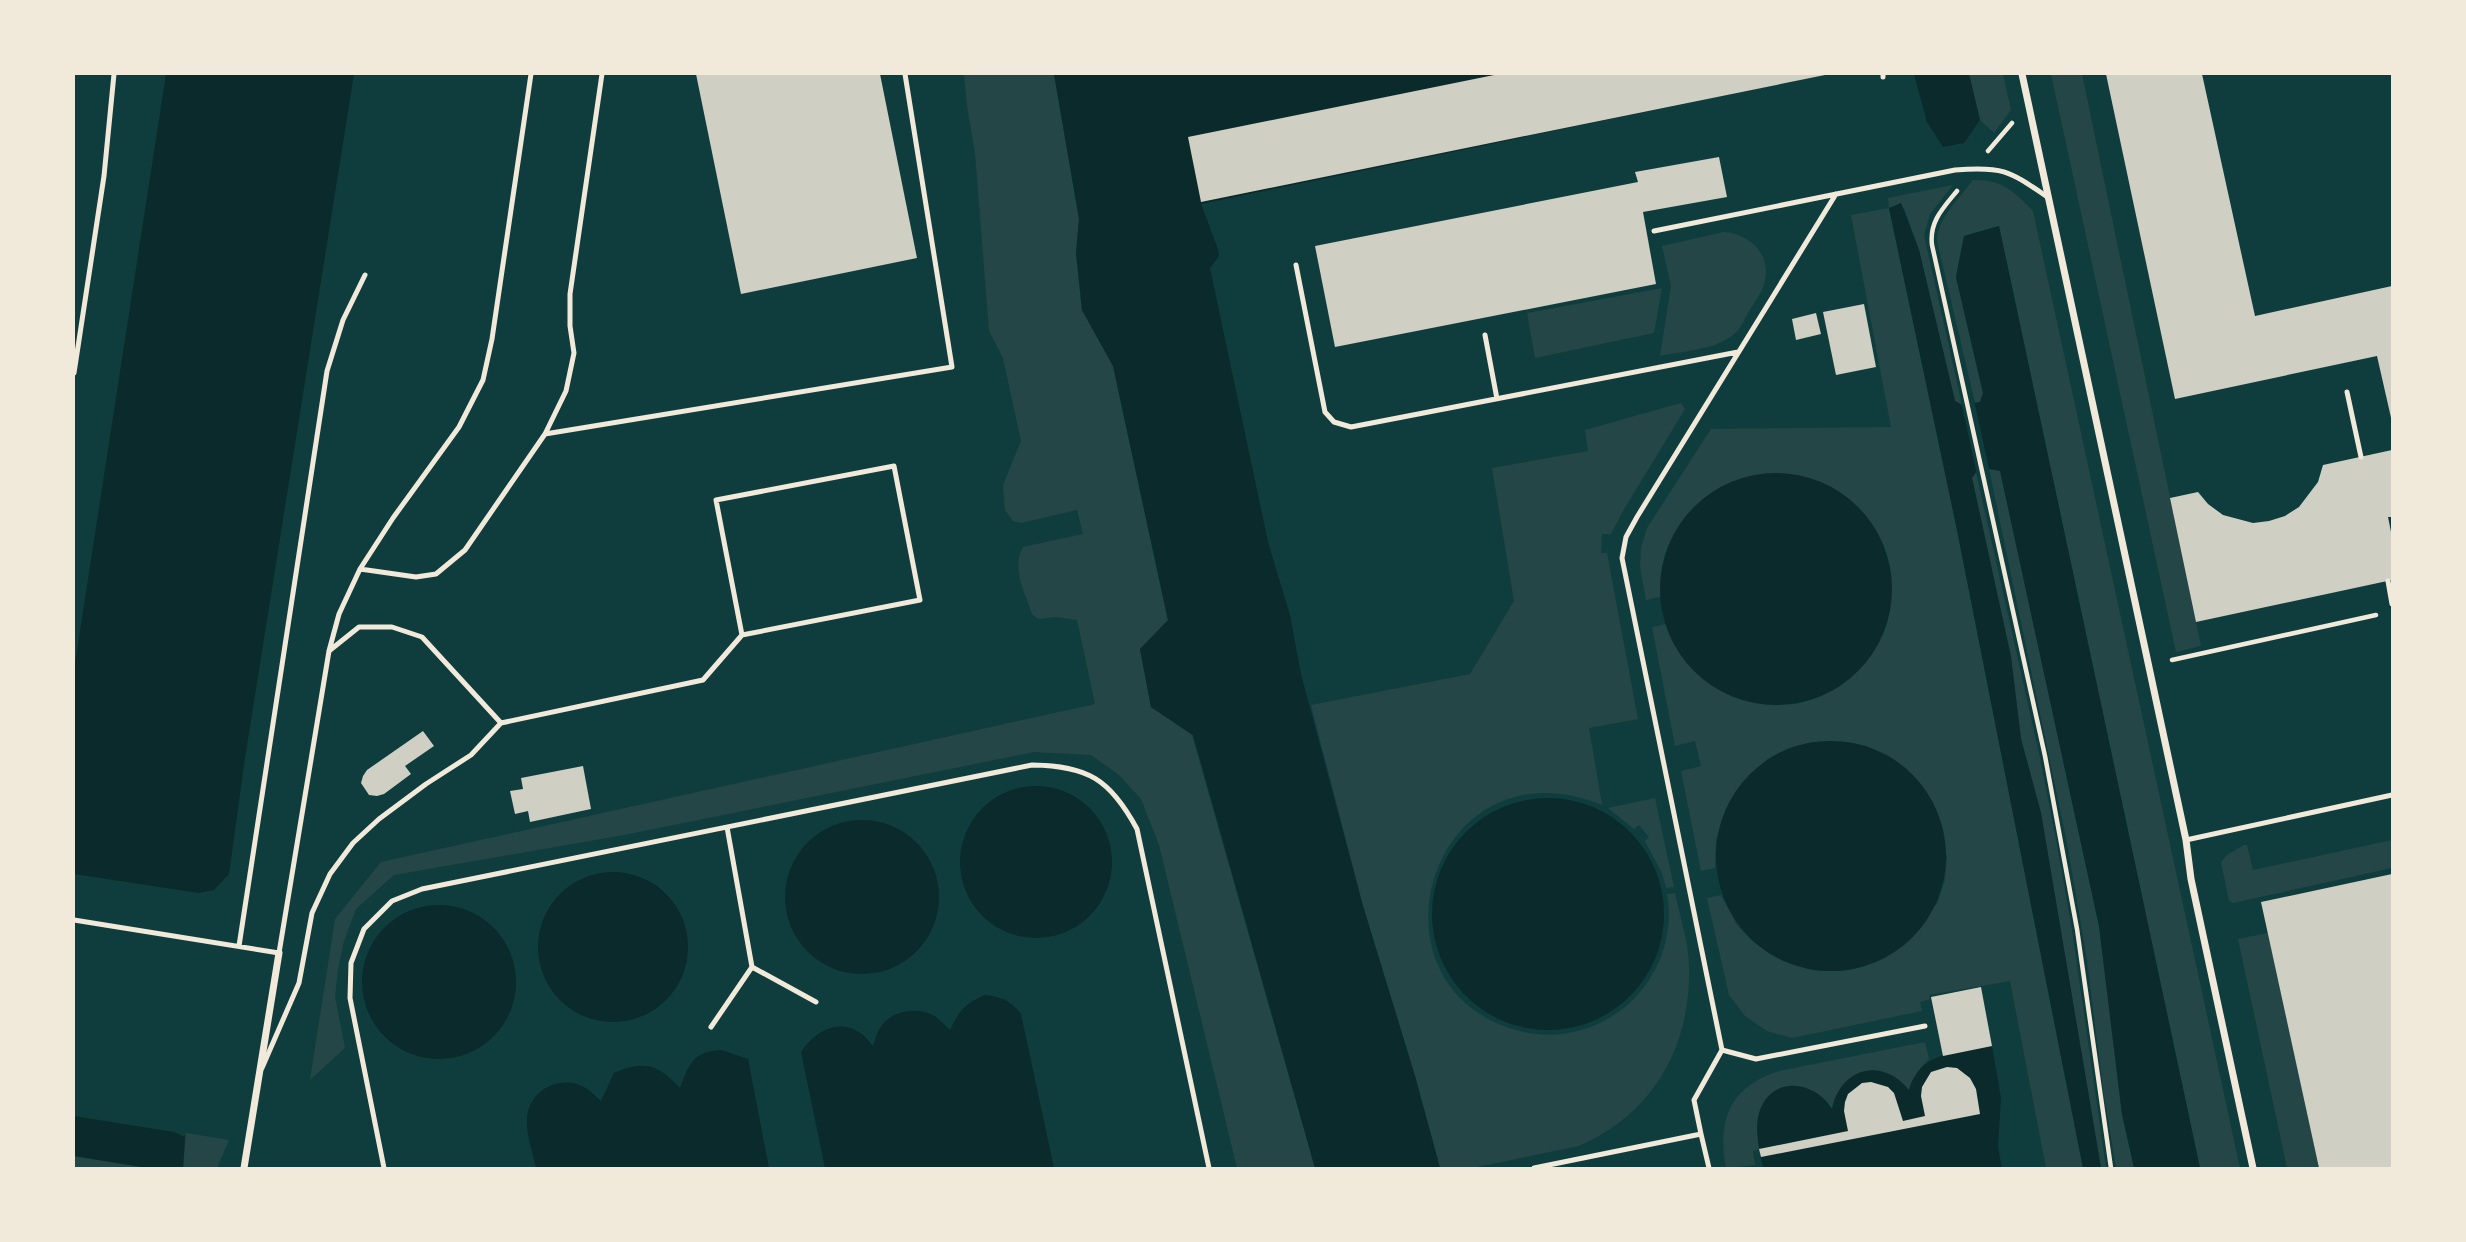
<svg xmlns="http://www.w3.org/2000/svg" width="2466" height="1242" viewBox="0 0 2466 1242" font-family="Signika,sans-serif">
<rect width="100%" height="100%" fill="#0f3d3e"/>
<path fill="#244646" d="M964,74H1054L1079,219L1076,253L1082,310L1113,366L1168,621L1140,649L1151,707L1192,735L1315,1168H1237L1159,845L1141,799L1119,775L1091,755L1034,752L624,835L394,875L356,909L344,941L338,969L335,997L345,1048L310,1080L335,919L381,862L1095,704L1077,620L1055,617L1038,619L1032,614C1025,593 1011,568 1023,547L1083,534L1077,510L1021,523L1013,521L1005,510L1003,485L1021,441L1003,358L989,331L975,153L967,106Z
M1969,74H2003L2011,110L1994,133L1980,120Z
M2051,74H2082L2201,646L2176,652Z
M1973,180C2001,179 2014,191 2033,211L2240,1168H2200L1999,226L1964,236L1956,277L1983,393L1980,402L1975,403L1937,241C1938,217 1959,199 1973,180Z
M1953,185L1930,214L1924,235L1962,405L1955,401L1919,250L1904,208H1889L1957,530L2083,1168H2046L2010,981L1929,995L1930,999L1920,1002L1922,1011L1792,1038L1767,1031L1745,1016L1729,995L1707,898L1721,895L1737,925L1752,941L1770,954L1791,964L1813,970L1841,971L1865,966L1937,904L1945,880L1947,856L1907,769L1887,755L1865,746L1812,742L1788,748L1767,759L1716,839L1715,868L1701,871L1681,771L1701,766L1695,741L1675,746L1652,627L1666,624C1685,671 1717,698 1768,702C1776,703 1786,705 1795,704C1811,701 1826,694 1841,686L1665,555L1660,597L1646,600L1640,567L1641,548L1647,528L1711,429L1891,427L1851,215L1889,208L1888,198Z
M1724,232C1750,234 1773,255 1764,284C1761,294 1754,303 1748,313C1744,320 1740,330 1733,335C1714,350 1683,351 1660,356L1671,286L1662,246Z
M1662,288L1654,333L1535,358L1527,313Z
M1681,403L1685,409L1623,511L1611,534H1602L1601,553H1607L1638,719L1589,728L1602,805C1428,735 1355,994 1524,1032C1559,1040 1596,1030 1624,1008C1657,981 1675,936 1667,894L1675,893C1680,917 1689,943 1689,967C1691,1047 1653,1114 1579,1146L1472,1168H1440L1415,1076L1363,906L1311,705L1470,674L1514,601L1492,468L1588,451L1585,430Z
M1989,469L2000,470L2099,926L2122,1114L2134,1168H2116L2103,1089L2087,960L2067,843Z
M1976,472L2040,758L2057,845L2072,930L2106,1168H2101L2041,813L2021,739L2011,657L1972,478Z
M1655,798L1674,887L1666,888L1662,873L1645,841L1649,837L1639,825L1634,829L1608,808Z
M2392,840V868L2233,903L2229,901L2221,862L2227,855L2244,845H2247L2253,870Z
M2268,933L2319,1168H2287L2238,939Z
M1925,1042L1929,1059L1921,1067L1909,1091L1835,1097L1832,1110C1825,1097 1818,1092 1803,1088C1765,1078 1754,1120 1759,1149L1753,1151L1755,1165L1726,1168C1717,1119 1730,1087 1779,1071Z
M186,1133L229,1140L217,1168H183Z
M74,1156L148,1168H74Z"/>
<path fill="#0a2a2b" d="M166,74H354L245,758L229,874L214,890L199,893L74,874V670Z
M1054,74H1819V76L1201,204L1218,249L1219,256L1210,268L1268,542L1290,615L1301,674L1363,906L1415,1076L1440,1168H1315L1193,735L1151,707L1140,649L1168,620L1113,366L1082,310L1076,253L1079,219Z
M1914,74H1969L1980,120L1964,143L1943,147L1927,122Z
M1901,203L1919,250L1955,401L1962,405L1980,402L1983,393L1956,277L1964,236L1999,226L2200,1168H2134L2122,1114L2099,926L2000,471L1989,469L1976,472L1972,478L2011,657L2021,739L2041,813L2101,1168H2083L1957,530L1889,208Z
M1660 589a116 116 0 1 1 232 0a116 116 0 1 1-232 0Z
M1716 856a115 115 0 1 1 230 0a115 115 0 1 1-230 0Z
M960 862a76 76 0 1 1 152 0a76 76 0 1 1-152 0Z
M1432 914a116 116 0 1 1 232 0a116 116 0 1 1-232 0Z
M785 897a77 77 0 1 1 154 0a77 77 0 1 1-154 0Z
M538 947a75 75 0 1 1 150 0a75 75 0 1 1-150 0Z
M362 982a77 77 0 1 1 154 0a77 77 0 1 1-154 0Z
M985,995C1002,997 1011,1001 1021,1014L1054,1168H825L801,1052C815,1031 839,1017 862,1034C866,1037 870,1043 873,1046C875,1041 876,1035 879,1030C887,1013 911,1007 928,1013C938,1016 943,1024 950,1030C960,1010 964,1004 985,995Z
M1992,1046L2001,1098L1998,1147L2002,1168H1763C1760,1151 1754,1131 1759,1113C1771,1075 1814,1080 1832,1109C1841,1067 1882,1057 1909,1090C1921,1050 1957,1053 1992,1046Z
M722,1050L748,1059L769,1168H536C533,1153 526,1135 527,1119C528,1091 559,1074 584,1087C590,1090 596,1097 601,1101L614,1073C644,1060 658,1064 680,1088C689,1064 693,1051 722,1050Z
M74,1116L174,1132L185,1137L183,1168H148L74,1156Z"/>
<path fill="#0f3d3e" d="M1974,400L1990,473L1977,475L1961,401Z"/>
<path fill="#cfcfc3" d="M696,74H880L917,258L741,294Z
M1499,74H1825V75L1201,202L1188,137Z
M2106,74H2202L2255,316L2392,286V422L2377,356L2175,399Z
M1719,157L1727,197L1643,212L1656,284L1335,347L1315,246L1638,182L1635,172Z
M1864,304L1876,367L1836,375L1823,312Z
M1816,313L1821,334L1796,340L1792,319Z
M2392,450V517H2388L2392,537V580L2196,622L2170,498L2198,492L2208,504L2223,515L2253,523L2269,521L2285,516L2299,507L2318,482L2323,465Z
M423,731L434,746L405,766L411,774L384,794L377,796L369,795L361,783L363,776L367,770Z
M583,766L591,809L530,822L528,811L515,814L510,791L523,789L521,778Z
M2392,874V1168H2319L2261,902Z
M1981,987L1992,1046L1943,1056L1931,997Z
M1947,1067L1957,1068L1970,1078L1976,1089L1980,1114L1761,1157L1759,1149L1848,1131L1844,1111L1845,1102L1848,1094L1862,1083L1871,1082L1888,1087L1894,1093L1903,1121L1925,1116L1921,1096L1922,1087L1931,1072Z"/>
<g fill="none" stroke-linecap="round" stroke-linejoin="round">
<path stroke="#f1e9da" stroke-width="4.5" d="M1988,151L2012,123
M1957,191C1943,208 1929,222 1932,245L2045,756L2077,929L2111,1168
M2172,660L2376,615"/>
<path stroke="#f1e9da" stroke-width="5" d="M1883,74V77
M1654,231L1955,170C2004,166 2009,171 2049,198
M1296,265L1325,412L1334,422L1351,427L1738,352
M1485,335L1497,399
M74,373L104,176L114,74
M2347,392L2361,457
M545,434L952,367L905,74
M360,569L416,577L436,574L465,550L545,434L566,391L574,353L570,326V294L602,74
M2388,581L2392,604
M329,651L359,627H392L422,637L501,723
M2186,840L2392,795
M74,920L279,953L329,651L339,614L360,569L393,518L459,427L483,380L492,339L531,74
M239,946L327,371L343,320L365,275
M752,967L816,1002
M711,1027L752,967L727,827
M1722,1050L1756,1059L1925,1026
M262,1068L299,983L312,913L330,874L353,843L379,819L426,784L471,755L501,723L703,680L742,635L920,600L894,466L716,500L742,635
M1701,1134L1709,1168
M384,1168L350,998L351,963L364,929L392,901L422,889L1032,765C1088,766 1110,779 1137,829L1209,1168
M1534,1168L1701,1134L1694,1100L1722,1050L1622,558L1626,537L1637,517L1836,194"/>
<path stroke="#f1e9da" stroke-width="7" d="M2022,74L2186,840L2191,879L2253,1168
M244,1168L279,953"/>
</g>
<rect width="2466" height="1242" fill="none" stroke="#f1e9da" stroke-width="150"/>
</svg>
